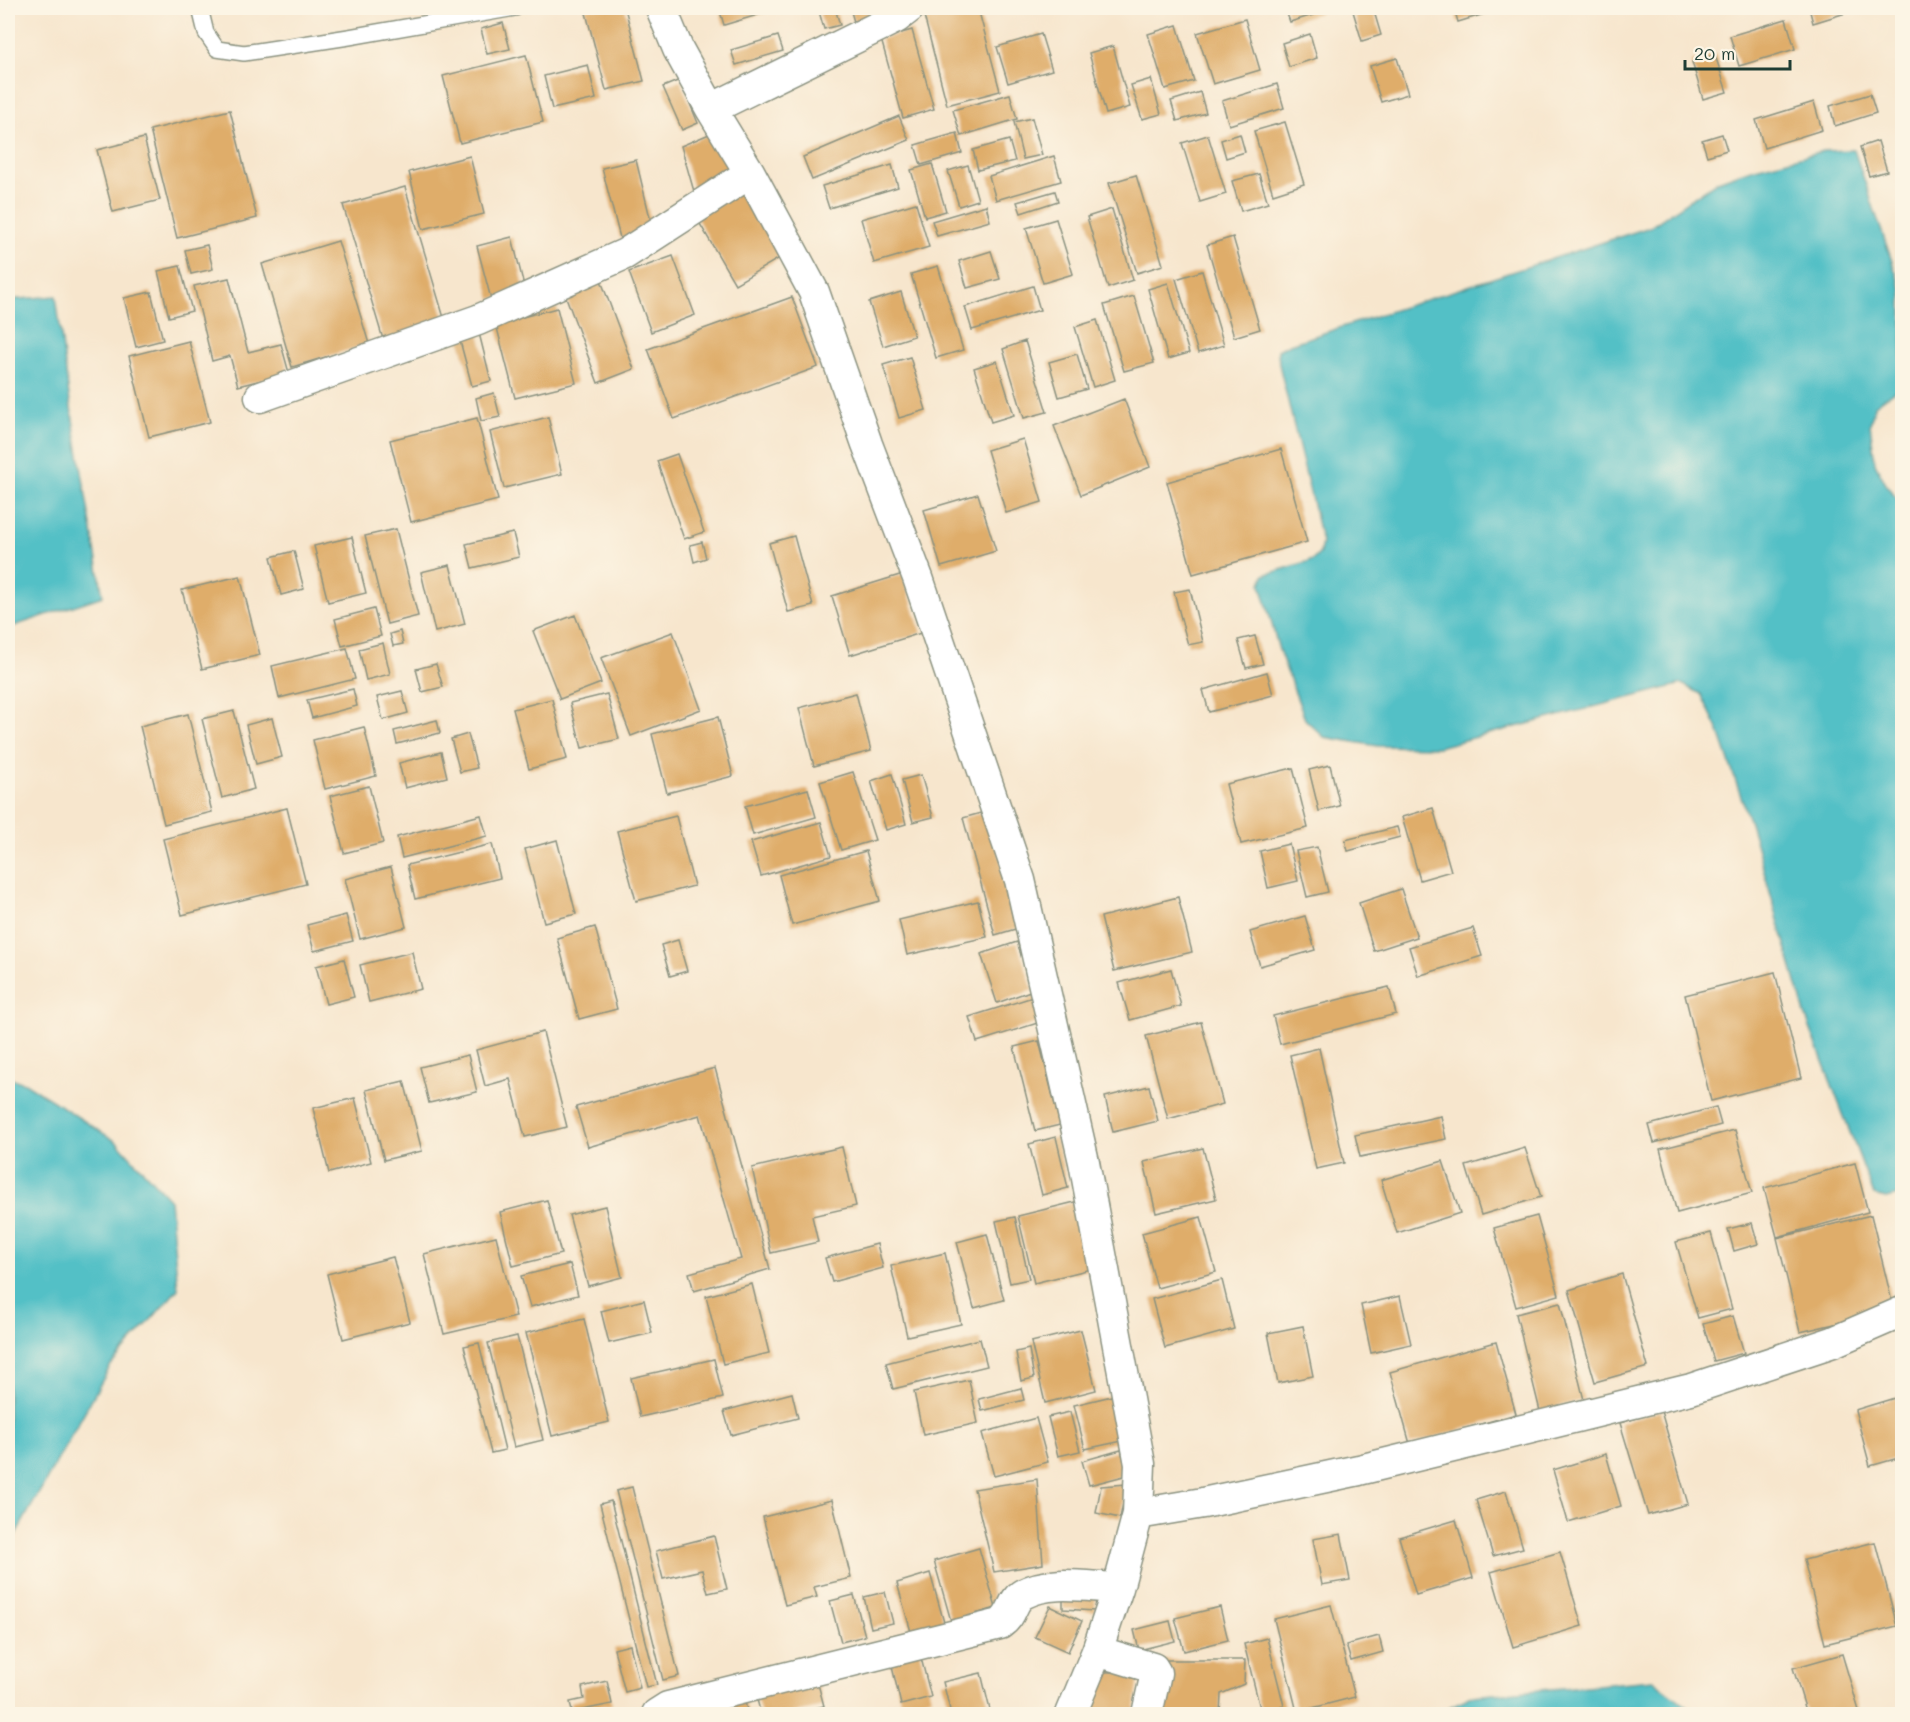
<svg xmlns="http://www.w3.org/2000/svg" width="1910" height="1722" viewBox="0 0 1910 1722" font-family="Mali,sans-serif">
<rect width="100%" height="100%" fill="#fcf5e5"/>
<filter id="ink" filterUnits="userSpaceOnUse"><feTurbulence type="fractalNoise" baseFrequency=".0167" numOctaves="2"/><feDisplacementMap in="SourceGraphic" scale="12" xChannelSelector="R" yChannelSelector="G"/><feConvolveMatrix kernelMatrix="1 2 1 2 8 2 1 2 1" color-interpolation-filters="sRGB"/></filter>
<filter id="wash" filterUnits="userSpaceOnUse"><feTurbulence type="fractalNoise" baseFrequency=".008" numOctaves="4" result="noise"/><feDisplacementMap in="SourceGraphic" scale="24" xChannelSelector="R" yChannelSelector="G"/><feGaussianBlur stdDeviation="1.35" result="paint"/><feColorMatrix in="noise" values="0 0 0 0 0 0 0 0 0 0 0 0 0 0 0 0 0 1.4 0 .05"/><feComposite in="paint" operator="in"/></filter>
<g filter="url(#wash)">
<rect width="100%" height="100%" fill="#f7e6cd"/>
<path fill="#52c0c6" stroke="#387e7d" stroke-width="1.5" d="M1854,150L1902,291V385L1875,405L1870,424L1875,463L1887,486L1902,505V1194L1886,1198L1874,1195L1806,1017L1751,826L1718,729L1701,694L1682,684L1438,747L1378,746L1324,737L1305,719L1279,650L1261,584L1264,575L1313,560L1320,553L1322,542L1279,364L1278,350L1290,344L1650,227L1718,181L1751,169L1824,151Z
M56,296L69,396L103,596L8,628V300Z
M8,1078L25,1083L117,1142L170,1200L178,1289L111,1365L8,1548Z
M1653,1680L1697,1714H1435L1472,1696Z"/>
<g id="blocks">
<path fill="#dfad6b" d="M591,8H625L644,81L606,90L585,9Z
M719,8H781L724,25Z
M818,8H835L840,25L824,29Z
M850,8H875L878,15L854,22Z
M922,8H978L1000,91L947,105Z
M1285,8H1336L1290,22Z
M1352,8H1373L1381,35L1362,41Z
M1454,8H1504L1458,22Z
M1809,8H1862L1813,23Z
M1245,19L1260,70L1213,84L1197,33Z
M1786,19L1795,49L1739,66L1730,36Z
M503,23L510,49L487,54L481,29Z
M1177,25L1194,81L1165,89L1148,34Z
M912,30L934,109L903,118L881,39Z
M1041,34L1052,70L1008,83L997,47Z
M1310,34L1317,58L1289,67L1282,43Z
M778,36L783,51L736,65L731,50Z
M1113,46L1130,107L1106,114L1089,53Z
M526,55L543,122L460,143L443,76Z
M1715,55L1727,92L1703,99L1692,62Z
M1397,58L1408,94L1381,102L1370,66Z
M588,65L596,99L552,109L544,76Z
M1151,79L1161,114L1142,119L1131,85Z
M680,80L698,123L682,130L663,87Z
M1277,84L1284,108L1229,125L1222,101Z
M1200,92L1206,113L1177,121L1171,101Z
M1010,94L1017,119L961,136L953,110Z
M1870,94L1876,113L1835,126L1830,106Z
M1814,102L1822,130L1764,148L1756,120Z
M230,110L257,218L177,238L150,130Z
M899,116L909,140L812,180L803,157Z
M1032,118L1042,155L1023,159L1014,122Z
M1285,122L1304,184L1273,194L1254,131Z
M714,132L733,168L695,195L681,146Z
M957,133L962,153L921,165L915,145Z
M1240,134L1245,152L1226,158L1221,140Z
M1722,134L1727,150L1707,156L1702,140Z
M1208,135L1226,194L1200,202L1182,143Z
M144,138L160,200L113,212L97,150Z
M1009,140L1015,161L978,170L973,150Z
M1878,141L1887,171L1869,176L1860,147Z
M470,156L484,214L423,229L409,172Z
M1054,156L1061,181L996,200L989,176Z
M636,160L653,230L620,238L602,168Z
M932,164L946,211L925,217L911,170Z
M892,165L898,187L829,208L822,186Z
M968,165L978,200L959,206L948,171Z
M1259,174L1268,203L1241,211L1232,181Z
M1136,175L1163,265L1137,273L1109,183Z
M405,187L447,328L385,346L343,205Z
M744,189L783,256L735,284L696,217Z
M1055,191L1058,201L1021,213L1017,202Z
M916,203L929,247L874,263L861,219Z
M986,205L990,221L937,236L932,221Z
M1112,209L1133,280L1108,288L1087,217Z
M1056,219L1073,274L1043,283L1026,228Z
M512,237L525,290L491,299L477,246Z
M1233,237L1260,329L1234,337L1207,245Z
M338,241L369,344L292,367L262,264Z
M207,245L213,269L191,274L185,250Z
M991,251L1000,279L967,288L959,261Z
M673,256L695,315L651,332L629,272Z
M180,266L192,311L169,317L158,271Z
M938,266L963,350L936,358L911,274Z
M1202,271L1224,345L1198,353L1176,279Z
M599,275L634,369L598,383L563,289Z
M229,278L248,352L281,344L289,373L238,386L230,356L212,361L194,286Z
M1168,283L1189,353L1168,359L1148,289Z
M1033,286L1040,310L972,330L965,307Z
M151,292L163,340L136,347L124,298Z
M901,292L914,336L883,346L869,302Z
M1134,296L1154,363L1124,371L1104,305Z
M792,297L818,367L674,419L648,349Z
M557,308L576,383L515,398L496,324Z
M1097,320L1115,380L1093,387L1075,327Z
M479,333L491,381L472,386L459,337Z
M189,341L210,422L149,437L129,356Z
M1025,341L1047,412L1024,418L1003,349Z
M1077,354L1087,389L1059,397L1049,362Z
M910,357L926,410L899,418L883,365Z
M997,361L1014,415L991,422L974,368Z
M494,393L500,417L481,421L476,398Z
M1124,399L1150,467L1081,495L1054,426Z
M548,417L562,474L504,488L490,432Z
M477,418L498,500L411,522L390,440Z
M1023,439L1042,502L1006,513L987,450Z
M1281,449L1307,542L1193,574L1167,482Z
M677,454L704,532L684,539L657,461Z
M978,494L996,551L941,567L924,510Z
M396,529L418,616L387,624L365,536Z
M513,533L519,557L472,568L466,544Z
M794,536L813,606L788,612L769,543Z
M352,537L366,593L328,602L314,546Z
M702,542L706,558L694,562L690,545Z
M294,551L304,589L281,595L271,557Z
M450,565L465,624L435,632L421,572Z
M903,574L921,633L850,655L832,596Z
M240,576L260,655L202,669L182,590Z
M1190,589L1203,642L1188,645L1174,592Z
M374,609L381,636L342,646L335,619Z
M575,615L601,683L560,699L533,631Z
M400,631L403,644L393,646L390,634Z
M673,632L701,709L631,736L601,658Z
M1255,636L1263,664L1246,668L1238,640Z
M383,643L390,674L366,680L359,649Z
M347,648L355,679L279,698L272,666Z
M436,664L443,687L422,692L416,669Z
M1267,672L1273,695L1209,712L1203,690Z
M353,689L357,706L312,718L307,700Z
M402,691L408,713L383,720L377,697Z
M856,693L871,751L814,766L799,708Z
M607,694L619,739L582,748L570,703Z
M552,699L567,759L529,769L513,709Z
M234,711L254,789L222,798L202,719Z
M188,714L212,812L164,824L140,726Z
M718,717L733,776L667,793L652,734Z
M272,718L282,757L256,764L246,725Z
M437,720L440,733L397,744L394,731Z
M364,727L376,776L325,789L313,740Z
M468,734L477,768L460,772L451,739Z
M441,752L447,777L405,788L399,763Z
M1330,765L1340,806L1319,811L1309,770Z
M1293,768L1308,828L1241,844L1226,784Z
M853,772L875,840L841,850L820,782Z
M892,774L906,824L886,830L871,781Z
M921,775L933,817L913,822L902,780Z
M369,786L383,843L344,853L330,796Z
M808,789L816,817L753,835L745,806Z
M287,808L306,884L182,915L163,839Z
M1433,808L1451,871L1420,880L1402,817Z
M988,811L1019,928L995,935L963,818Z
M481,815L487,836L402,858L397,837Z
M676,816L694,886L636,901L617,831Z
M821,822L831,856L761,876L751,842Z
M1397,827L1400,837L1348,851L1345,840Z
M557,840L576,914L544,922L525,849Z
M492,844L500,878L415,899L407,865Z
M1289,844L1298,881L1268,888L1260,851Z
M1317,847L1328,892L1307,897L1296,851Z
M866,851L880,901L792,925L779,875Z
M391,867L406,927L360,939L345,879Z
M1401,889L1417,937L1374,951L1359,903Z
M1178,897L1192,952L1114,971L1101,917Z
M978,901L987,937L907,955L899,920Z
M346,915L353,941L314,951L307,925Z
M1305,916L1315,950L1260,966L1250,932Z
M595,927L617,1009L579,1019L557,938Z
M1473,928L1482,956L1418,976L1409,947Z
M678,940L687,971L670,976L661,945Z
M1017,942L1033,990L997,1003L981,954Z
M412,952L421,989L369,1002L360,965Z
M344,959L354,997L326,1004L316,966Z
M1171,969L1181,1006L1130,1020L1119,983Z
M1775,972L1801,1078L1711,1101L1685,995Z
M1389,987L1396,1014L1280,1044L1273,1016Z
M1036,996L1044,1021L977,1042L969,1017Z
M1201,1022L1223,1104L1168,1119L1146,1036Z
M543,1032L567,1127L525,1137L510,1079L485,1086L476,1050Z
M1039,1041L1060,1125L1035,1131L1014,1047Z
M1319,1048L1344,1163L1316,1169L1290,1055Z
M468,1055L477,1092L429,1103L420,1067Z
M715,1068L770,1269L694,1291L689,1273L741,1259L700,1115L588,1147L576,1107Z
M404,1081L422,1151L384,1160L366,1090Z
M1149,1086L1158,1121L1113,1132L1105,1097Z
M355,1098L371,1162L329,1173L313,1108Z
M1716,1107L1721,1125L1654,1143L1649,1125Z
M1441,1116L1446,1139L1360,1157L1355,1135Z
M1735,1130L1752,1193L1677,1213L1660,1149Z
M1056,1137L1068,1188L1042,1195L1029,1144Z
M842,1147L856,1206L812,1216L818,1242L771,1253L752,1168Z
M1203,1148L1216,1199L1156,1213L1144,1162Z
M1525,1148L1541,1197L1481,1215L1466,1166Z
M1443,1161L1460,1213L1397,1233L1381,1180Z
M1855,1163L1868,1212L1777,1237L1764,1188Z
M547,1200L561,1254L513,1266L500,1212Z
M1079,1201L1095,1268L1034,1283L1018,1216Z
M605,1206L622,1277L588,1286L569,1215Z
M1871,1215L1894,1310L1800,1332L1777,1238Z
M1537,1216L1559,1295L1516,1307L1494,1228Z
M1015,1217L1029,1279L1010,1283L996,1221Z
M1201,1217L1216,1272L1157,1288L1142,1233Z
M1752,1223L1758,1244L1734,1251L1728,1229Z
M1711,1233L1732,1309L1698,1318L1676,1242Z
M987,1234L1004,1300L974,1308L957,1242Z
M496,1236L516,1317L444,1334L424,1254Z
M877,1244L883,1268L832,1282L825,1258Z
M945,1253L961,1324L907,1336L891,1266Z
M393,1257L410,1322L343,1339L327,1274Z
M570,1264L578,1295L530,1307L521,1276Z
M1622,1274L1648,1367L1595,1382L1569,1290Z
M1222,1280L1234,1329L1165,1348L1152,1299Z
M752,1284L769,1353L723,1364L706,1296Z
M1400,1296L1411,1344L1371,1353L1361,1305Z
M644,1300L652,1333L609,1343L601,1311Z
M1560,1303L1584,1400L1540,1411L1516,1314Z
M1733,1316L1744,1353L1714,1361L1703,1324Z
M584,1319L609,1422L552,1436L526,1333Z
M1303,1326L1313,1376L1278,1383L1268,1333Z
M1081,1330L1096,1390L1045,1403L1031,1342Z
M517,1336L543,1440L514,1447L488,1343Z
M980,1339L987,1366L893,1389L886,1363Z
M1496,1342L1516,1414L1410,1444L1390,1372Z
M479,1343L505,1450L491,1453L464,1346Z
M1029,1349L1034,1378L1021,1381L1016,1352Z
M714,1359L723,1398L640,1417L631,1378Z
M969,1380L978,1423L923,1435L914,1392Z
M1021,1388L1024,1400L982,1411L979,1399Z
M792,1393L798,1418L731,1435L724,1411Z
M1116,1395L1127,1440L1085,1449L1074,1405Z
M1898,1397L1902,1412V1457L1870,1466L1855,1410Z
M1661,1411L1688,1504L1648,1515L1620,1423Z
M1070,1412L1080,1451L1058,1456L1048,1417Z
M1036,1418L1048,1462L994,1476L982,1433Z
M1121,1450L1128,1475L1089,1485L1082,1461Z
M1606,1454L1621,1506L1568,1522L1553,1470Z
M1037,1479L1043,1564L994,1572L974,1489Z
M1127,1484L1120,1518L1096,1513L1101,1486Z
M632,1487L679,1676L663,1680L616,1491Z
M1506,1491L1523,1548L1493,1556L1476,1500Z
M832,1500L851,1578L814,1587L817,1597L785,1605L763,1517Z
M611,1501L657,1685L646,1687L600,1504Z
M1456,1520L1473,1578L1416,1595L1399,1537Z
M1341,1534L1350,1580L1322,1585L1313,1539Z
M714,1536L727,1589L708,1593L702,1570L663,1579L656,1551Z
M1875,1542L1897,1626L1825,1644L1804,1560Z
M979,1548L996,1608L951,1621L934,1561Z
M1560,1552L1582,1626L1513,1647L1491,1572Z
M930,1573L945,1626L912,1635L897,1583Z
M885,1592L893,1623L871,1628L864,1597Z
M1063,1594L1096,1596L1095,1611L1063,1609Z
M854,1595L865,1636L841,1642L830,1601Z
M1331,1605L1355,1697L1297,1712L1274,1619Z
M1050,1606L1082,1621L1068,1652L1035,1637Z
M1220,1607L1228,1640L1184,1651L1175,1618Z
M1170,1621L1175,1641L1139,1650L1134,1630Z
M1379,1636L1383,1652L1351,1661L1346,1645Z
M1267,1638L1284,1706L1261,1712L1244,1644Z
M630,1645L640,1688L625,1692L614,1649Z
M919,1650L931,1697L901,1705L890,1658Z
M1842,1654L1860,1714H1807L1793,1668Z
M1164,1660H1245L1244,1684L1221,1694L1220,1714H1162Z
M1103,1672H1140L1134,1714H1084Z
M815,1673L824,1706L789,1714H761L754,1689Z
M981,1673L991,1714H951L943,1682Z
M607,1681L612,1704L572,1712L570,1702L584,1699L582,1687Z
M743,1694L748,1714H695Z"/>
</g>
</g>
<g filter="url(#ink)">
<use href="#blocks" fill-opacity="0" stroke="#8b9280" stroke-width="1.5"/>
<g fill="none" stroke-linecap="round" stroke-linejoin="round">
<g stroke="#8b9280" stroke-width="18">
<path id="service" d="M200,8L206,33L217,49L244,53L349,37L515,8"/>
</g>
<g stroke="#8b9280" stroke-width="33">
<path id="minor" d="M661,8L678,49L711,109L750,173L814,292L867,444L918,578L1020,880L1084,1162L1140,1464L1138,1514L1118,1588L1097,1651L1071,1714
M711,109L896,18L909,8
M260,397L478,320L625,254L750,173
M1138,1514L1203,1503L1359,1470L1691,1389L1833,1342L1902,1312
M1097,1651L1153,1668L1156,1673L1147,1714
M657,1714L668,1707L1000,1624C1014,1615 1011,1601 1023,1594C1050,1579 1088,1587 1118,1588"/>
</g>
<use href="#service" stroke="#fff" stroke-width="15"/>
<use href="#minor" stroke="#fff" stroke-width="30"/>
</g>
</g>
<rect width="1910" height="1722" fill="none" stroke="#fcf5e5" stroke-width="30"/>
<path d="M1685 60v9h105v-9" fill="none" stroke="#1f3d34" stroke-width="3"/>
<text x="1694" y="60" font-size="18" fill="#1f3d34" stroke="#fcf5e5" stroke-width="4.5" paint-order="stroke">20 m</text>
</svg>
